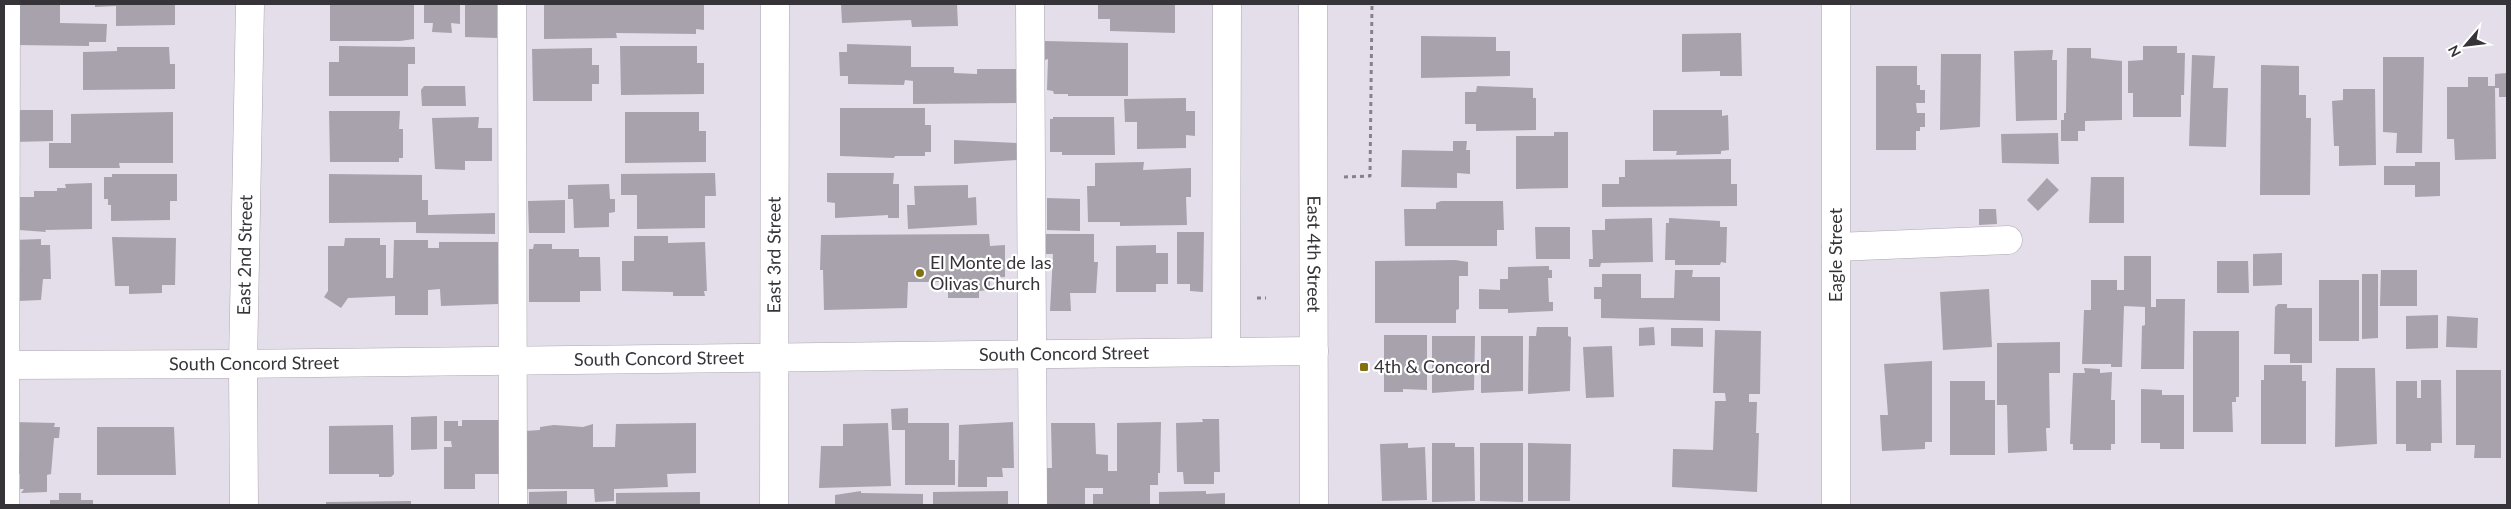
<svg xmlns="http://www.w3.org/2000/svg" width="2511" height="509" viewBox="0 0 2511 509" font-family="Lato,sans-serif">
<rect width="100%" height="100%" fill="#e4deea"/>
<path fill="#a8a2ad" d="M15,4H60V23L107,24L106,42H89V46L15,45Z
M95,4H175V25L116,26V6L95,7Z
M330,4H414V39L400,41H330Z
M424,4H460V24L451,23L452,33L432,32L433,23H424Z
M465,4H497V38L465,37Z
M544,4H704V30L696,29V34L616,33L617,38L544,39Z
M841,4H957L958,26L912,27L911,20L842,23Z
M1098,4H1175V33L1110,31V19H1098Z
M1741,33L1742,76H1720V71L1682,72V34Z
M1421,36L1496,37V51H1510V76L1421,78Z
M1045,41L1128,43V96H1068V94H1054L1053,91L1047,90L1048,59L1045,60Z
M847,44L911,46V67H954V73L977,74V69H1019V103L913,104V81L905,80L904,85L848,84V76H840L839,52H847Z
M339,46L415,47V64H408V96H329V62H339Z
M620,46H697V63H704V94L621,95Z
M2143,46H2177V53H2185L2184,95H2181V117H2133V93H2128V61L2143,60Z
M117,47H169L170,64H175V89L83,90V52L117,51Z
M592,48V65H599V84H592V101H533L532,49Z
M2067,48H2091V58L2122,61V120L2085,121V131H2078V141H2061V120H2064V113H2066Z
M2053,50L2052,60H2057V120L2016,121L2014,51Z
M1941,54H1981L1980,127L1940,130Z
M2192,55L2215,56L2213,88H2228L2226,147L2189,146Z
M2383,57H2424L2422,153H2396L2397,133L2383,132Z
M2261,65L2299,66V95H2306V118H2311L2310,195H2260Z
M1876,66H1917V85H1920V90H1925V103H1916L1917,113H1925V127H1920V131H1916V150H1876Z
M2507,73V97H2499V88H2495L2496,159L2455,160L2454,139H2447V87H2468V77H2488V86H2495V74Z
M424,86H465L466,106H422L421,90Z
M1477,86L1533,88V98H1536V130L1476,131V124H1465V92H1476Z
M2343,89H2375L2376,165L2339,166V146H2334L2332,101L2343,100Z
M1186,98V111H1195V136L1186,135V148L1137,149V122H1125L1124,99Z
M840,108H925V125H931V152H925V156H895L894,158L840,156Z
M14,110H53V141L14,142Z
M1653,110H1722V116L1728,115L1729,150L1721,151V154L1676,155L1677,151H1653Z
M329,111H400L399,129H403V158H399V162H330Z
M173,112V163H119L120,168H49V143H71V114Z
M625,112H699V131H706V162L625,163Z
M479,117L478,128H492V161H465V170L435,169L432,118Z
M1053,117H1114L1115,155H1062V152H1050V119H1053Z
M1554,132H1568V188L1516,189V136H1554Z
M2058,133L2059,164L2002,163L2001,134Z
M954,140L1017,143V160L954,164Z
M1453,141H1467L1466,150H1470V174L1457,173V188L1401,187L1402,150L1453,151Z
M1731,159V184H1737V206L1602,207V184H1619V177H1625V160Z
M1144,162L1143,170L1191,168V197H1186L1187,225L1120,226V222H1088L1087,186H1095V163Z
M2415,162H2440V196L2415,197V185H2384V166H2415Z
M715,173L716,196H705V228L637,229V195H621V174Z
M827,173H894L893,184H899V218H888V215L835,218V203L827,202Z
M112,174H177V201H170V220L111,221V205H108V199H104V177H112Z
M329,174L422,175V200H428V215L495,213V234L416,233V222L329,223Z
M2091,177H2124V223H2089Z
M2047,178L2059,190L2038,211L2027,200Z
M92,183V229L45,230L46,232L19,230V197H34V191H57V188H66L65,184Z
M609,184L610,199H615V212L609,213V227L574,228L573,199H568V185Z
M968,185V198L976,197L977,225L908,229L907,205H915L914,186Z
M1047,198L1080,199V231L1047,230Z
M565,200V233H529L528,201Z
M1441,201H1503L1504,230H1497V246H1405L1404,209H1436V203Z
M1979,209H1996L1997,224L1979,225Z
M1652,218L1653,262L1601,263L1600,267H1589V259H1593L1592,230H1605V219Z
M1669,218L1720,221V227H1727L1726,263L1721,262L1720,265H1675V260H1665L1666,223H1669Z
M1535,227H1570V259H1536Z
M1177,232H1204L1203,292L1190,291V284H1177Z
M989,234L990,246L1005,245V277L990,278V290L979,291V298H948V290H944V282H908L907,308L824,310L823,270H820L821,235Z
M1044,234H1094V262H1098L1096,293H1070L1071,311H1050L1053,254H1044Z
M634,236H668V243L705,242L707,291H704L705,296H673V292L622,291V261H634Z
M112,237L176,238L175,285H162V293L129,294V286H115Z
M345,238H380V245H386V278H393L394,240H428V248H439V242H499V304L441,306L440,289L428,290V315H395V296L348,298L341,308L324,297L328,291V246H344Z
M41,239V245H50L51,279H43L41,300L18,301L14,240Z
M534,244H552V249H579V257H600L601,291H580V302H529V249H533Z
M1156,245V253H1168V284H1156V292H1116V246Z
M2282,253V285L2253,286V254Z
M2124,256H2151V307H2156V299H2185L2184,369H2141L2142,326L2145,325V307L2124,306L2122,367H2111V364H2082L2084,310H2091V280H2117V290H2124Z
M1455,260L1468,262V276H1459V309L1456,310V323H1375V261Z
M2217,261H2248L2249,293H2217Z
M1549,266V270H1552V278H1548L1549,302H1553V311L1508,313V309H1479V289L1500,290V279H1508V267Z
M1675,270H1693L1692,277H1720V321L1601,318V299H1594V287H1602V274H1641V298H1674Z
M2381,270H2417V306H2380Z
M2362,274H2378V338L2362,339Z
M2319,280H2359V341H2319Z
M1989,289L1992,347L1943,350L1940,292Z
M2278,304H2287V308H2312V363H2290V354H2274L2275,307Z
M2438,315V348L2406,349V316Z
M2447,316L2478,318L2477,348L2446,347Z
M1537,327H1568V336L1571,337L1570,391L1528,394L1529,336H1536Z
M1654,327L1655,345L1639,346V328Z
M1671,328H1703V347L1671,346Z
M1715,330L1761,331L1760,394H1749V402H1757L1756,433H1759L1757,492L1672,487L1673,449L1713,450L1715,401H1726L1725,393H1713Z
M2193,331H2239V397H2236V402H2232L2233,432H2193Z
M1384,335H1427V390L1403,389V392H1384Z
M1432,336H1475L1474,390L1432,393Z
M1481,336H1523V391L1481,393Z
M2060,342V373H2049L2050,428H2046L2047,451L2008,453L2007,405H1997V343Z
M1612,346L1614,397L1586,398L1583,347Z
M1932,361V442H1925V449L1882,451L1880,415H1888L1884,364Z
M2264,365H2302V381H2306V444H2261V380H2264Z
M2084,368L2100,369V373L2112,372L2111,400H2115V444H2111V450H2073V444H2070L2073,373H2085Z
M2336,368H2375L2377,444L2335,447Z
M2456,370H2501V458H2474L2475,445H2456Z
M2421,380H2441L2442,443H2431V451H2406V444H2396V381H2417V398H2421Z
M1950,381H1985V400H1995V455H1950Z
M2141,389L2162,390V395H2184V449H2160V443H2141Z
M908,408V423H949V460H955V485H905V430H892L891,409Z
M437,416V449L411,450V417Z
M1202,419H1219L1220,472H1214V484H1184L1183,472H1177L1176,423L1203,422Z
M462,420H499V474H475V489H444V447H452L451,441H444V421H458V426H462Z
M14,422L55,423L54,427H60L59,438H54L51,474L47,475V492L21,493L24,489H20V474H15Z
M1013,422L1014,468H1002L1003,477H987V487H958L959,425Z
M1161,422L1160,473H1158V485H1150V505H1093V494H1103V488H1085V504H1045V468H1052L1051,423H1095L1096,454L1108,455V471H1117V423Z
M696,423V473L667,474L668,487L614,489V501L595,502L594,489H525V431L540,430V427L554,425L583,427L593,424V447H615L616,424Z
M888,423L891,486L819,488L821,446H843V424Z
M393,425L394,474L391,477H379V474H329V426Z
M97,427H174L176,475H97Z
M1408,443V448L1425,447L1427,500L1382,501L1380,444Z
M1432,443H1455V447H1474L1475,501L1432,502Z
M1480,443H1523V502L1480,501Z
M1528,443L1571,444L1570,501H1528Z
M567,491V505H529V492Z
M861,491V493L923,494V505H835V495Z
M1008,491V505H933V492Z
M1206,491V494L1225,493V505H1159V492Z
M700,492V505H616V493Z
M59,493H81V500H93V505H50V500H59Z
M411,501V505H326V502Z"/>
<g fill="none" stroke-linecap="round" stroke-linejoin="round">
<g stroke="#aea7b3" stroke-width="29">
<g id="minor">
<path d="M512,4L513,505"/>
<path d="M1030,4L1033,505"/>
<path d="M1836,4V505"/>
<path d="M1836,247L2008,240"/>
<path d="M1226,352L1227,4"/>
<path id="s1" d="M4,365L243,364L1314,351"/>
<path d="M5,505L6,4"/>
<path id="s2" d="M244,505L243,364L250,4"/>
<path id="s3" d="M774,505L775,4"/>
</g>
</g>
<g stroke="#aea7b3" stroke-width="29">
<g id="major">
<path id="s4" d="M1313,4L1314,505"/>
</g>
</g>
<path stroke="#86828a" stroke-width="3" stroke-dasharray="4 4" stroke-linecap="butt" d="M1344,177L1370,176L1372,4
M1257,298H1266"/>
<use href="#minor" stroke="#fff" stroke-width="28"/>
<use href="#major" stroke="#fff" stroke-width="28"/>
</g>
<g fill="#817111" stroke="#fff" stroke-width="2">
<circle cx="920" cy="273" r="5"/>
<rect x="1359" y="362" width="10" height="10" rx="2.5"/>
</g>
<g text-anchor="middle" stroke-width="4.5" stroke-linejoin="round" paint-order="stroke">
<g font-size="18" fill="#373439" stroke="#fff">
<text dy="6" stroke="none"><textPath href="#s2" startOffset="250">East 2nd Street</textPath></text>
<text dy="6" stroke="none"><textPath href="#s3" startOffset="250">East 3rd Street</textPath></text>
<text dy="6" stroke="none"><textPath href="#s4" startOffset="250">East 4th Street</textPath></text>
<text transform="translate(1836 255) rotate(-90)" y="6">Eagle Street</text>
<text dy="6" stroke="none"><textPath href="#s1" startOffset="1060">South Concord Street</textPath></text>
<text dy="6" stroke="none"><textPath href="#s1" startOffset="655">South Concord Street</textPath></text>
<text dy="6" stroke="none"><textPath href="#s1" startOffset="250">South Concord Street</textPath></text>
</g>
<g font-size="18" fill="#373439" stroke="#fff" text-anchor="start">
<text x="930" y="269">El Monte de las<tspan x="930" dy="21">Olivas Church</tspan></text>
<text x="1374" y="373">4th &amp; Concord</text>
</g>
</g>
<rect width="2511" height="509" fill="none" stroke="#373439" stroke-width="10"/>
<g transform="translate(2466 45) rotate(242)" stroke="#ffffff" stroke-width="4" paint-order="stroke">
<path d="M0-4L9 19L0 12L-9 19Z" fill="#373439"/>
<text y="-8" font-size="14" font-weight="bold" text-anchor="middle" fill="#373439">N</text>
</g>
</svg>
